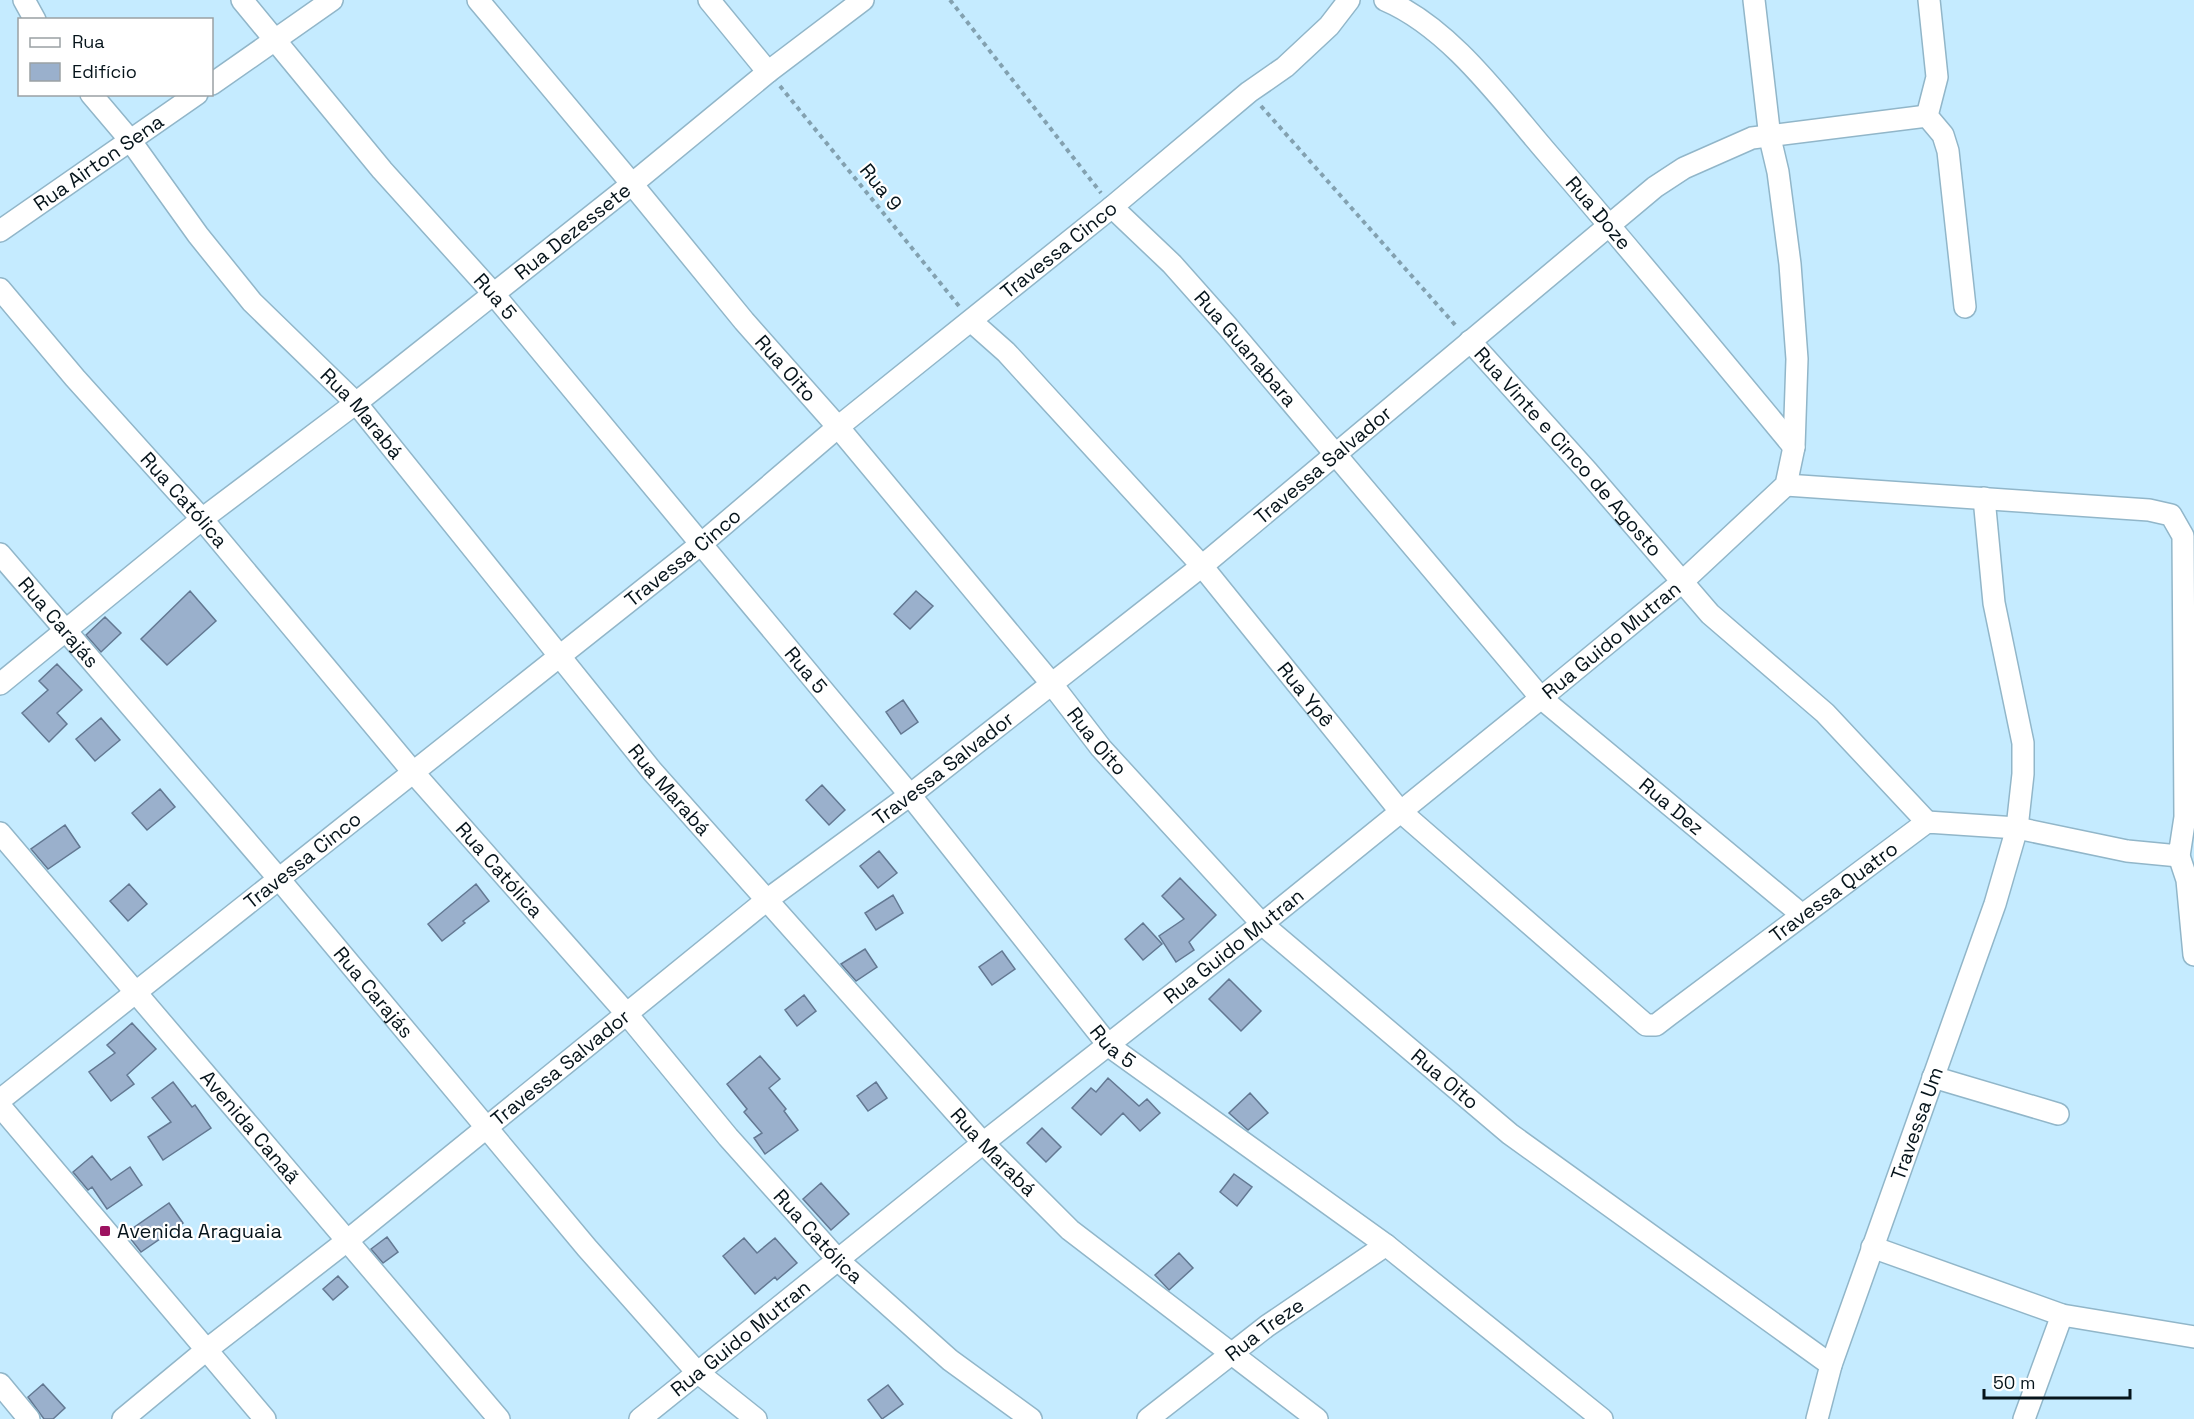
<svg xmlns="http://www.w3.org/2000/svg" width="2194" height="1419" viewBox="0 0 2194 1419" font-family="'Space Grotesk',sans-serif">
<rect width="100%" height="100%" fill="#c5ebff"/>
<path fill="#9ab0cc" stroke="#637892" stroke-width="1.5" d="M190,591L216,621L167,665L141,639Z
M916,591L933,606L910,629L894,614Z
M105,617L121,633L101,652L86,635Z
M57,664L82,690L57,713L67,724L49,742L22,713L48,690L39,681Z
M903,700L918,722L901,734L886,712Z
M101,718L120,740L95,761L76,739Z
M822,785L845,810L829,825L806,800Z
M160,789L175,807L147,830L132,813Z
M65,825L80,847L48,869L31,849Z
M879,851L897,873L878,888L860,866Z
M1180,878L1216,915L1189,942L1194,950L1176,962L1159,936L1184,919L1162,896Z
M129,884L147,904L128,921L110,901Z
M476,884L489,901L463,921L465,923L442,941L428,924Z
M893,895L903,913L876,930L865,913Z
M1143,923L1162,944L1143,960L1125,939Z
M865,949L877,967L856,981L841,964Z
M1002,951L1015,969L992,985L979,967Z
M1229,979L1261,1011L1241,1031L1209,999Z
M804,995L816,1011L797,1026L785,1010Z
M132,1023L156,1049L127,1075L134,1084L111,1101L89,1072L115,1053L107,1045Z
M760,1056L780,1079L769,1088L786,1109L784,1111L798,1130L765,1154L754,1138L762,1133L744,1112L747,1109L727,1084Z
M1108,1078L1139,1106L1147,1099L1160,1113L1140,1131L1123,1113L1101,1135L1072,1108L1091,1088L1096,1092Z
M173,1082L192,1107L195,1105L211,1128L163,1160L148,1137L171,1122L152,1098Z
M876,1082L887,1098L868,1111L857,1096Z
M1250,1093L1268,1113L1248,1130L1229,1113Z
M1042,1128L1061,1147L1046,1162L1027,1143Z
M92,1156L111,1180L130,1167L142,1185L107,1209L92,1187L88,1190L73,1172Z
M1234,1174L1252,1187L1237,1206L1220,1192Z
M821,1183L849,1214L831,1230L803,1199Z
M169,1203L183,1223L141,1252L126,1233Z
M387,1237L398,1252L383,1263L371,1249Z
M744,1238L757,1253L775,1238L797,1263L777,1280L775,1277L755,1294L723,1256Z
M1179,1253L1193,1268L1169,1290L1155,1275Z
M338,1276L348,1287L333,1300L323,1289Z
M43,1384L65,1408L53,1419H44L28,1397Z
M888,1385L903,1404L882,1419L868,1400Z"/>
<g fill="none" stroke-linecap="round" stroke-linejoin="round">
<g stroke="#91b6c9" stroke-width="24">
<g id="minor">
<path d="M24,0L35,20"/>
<path id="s1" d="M242,0L382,170L492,292L701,544L910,795L1109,1046L1386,1245L1602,1419"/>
<path id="s2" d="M478,0L632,184L744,321L838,427L1051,683L1101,748L1262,924L1510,1134L1831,1365"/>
<path d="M709,0L768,72"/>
<path id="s3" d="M1385,0C1451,28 1503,102 1549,155C1632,251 1713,349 1794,447"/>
<path d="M1929,0L1937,77L1927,116L1943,135L1948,151L1965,307"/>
<path d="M212,84L332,0"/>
<path id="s4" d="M91,94L130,140L198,235L252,302L356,403L652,771L983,1143L1070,1230L1317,1419"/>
<path id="s5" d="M1112,207L1172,264L1228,327L1541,698L1801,914"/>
<path id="s6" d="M0,231L197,94"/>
<path id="s7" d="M0,289L75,378L202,519L413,772L626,1013L728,1137L839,1261L950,1360L1031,1419"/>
<path id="s8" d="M971,321L1006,352L1202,566L1400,811L1646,1025H1656L1669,1015L1927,822L2017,828L2127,851L2179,856L2185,817L2183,536L2171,515L2149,510L1786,485"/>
<path id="s9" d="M1470,341L1588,472L1710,614L1825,713L1927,822"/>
<path id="s10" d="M0,554L279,879L587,1248L696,1371L756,1419"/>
<path id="s11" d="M0,684L202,519L356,403L632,184L768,72L863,0"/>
<path id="s12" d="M0,833L499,1419"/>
<path d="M2179,856L2187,880L2194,955"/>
<path d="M1933,1077L2058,1114"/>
<path id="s13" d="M0,1100L701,544L838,427L1112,207L1249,92L1285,67L1329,26L1349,0"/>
<path d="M0,1106L265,1419"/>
<path d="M1872,1247L2062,1315L2194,1337"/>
<path d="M0,1384L29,1419"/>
<path id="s14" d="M123,1419L205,1351L348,1240L768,899L910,795L1202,566L1655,187L1684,168L1752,138L1927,116"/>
<path id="s15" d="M640,1419L983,1143L1262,924L1541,698L1682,582L1786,485L1794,447L1797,359L1790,264L1778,172L1770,138L1754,0"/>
<path id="s16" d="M1148,1419L1267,1326L1386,1245"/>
<path id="s17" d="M1817,1419L1831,1365L1995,904L2017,828L2023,774V743L1994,603L1984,498"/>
<path d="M2024,1419L2062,1315"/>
</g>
</g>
<path stroke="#83a1b0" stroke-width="4" stroke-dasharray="4.5 4.5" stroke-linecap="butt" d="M950,0L1101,193
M780,86L959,306
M1261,106L1457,327"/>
<use href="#minor" stroke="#fff" stroke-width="21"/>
</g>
<rect fill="#9d1260" stroke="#fff" stroke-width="2" x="99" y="1225" width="12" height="12" rx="3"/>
<g text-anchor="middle" stroke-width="4.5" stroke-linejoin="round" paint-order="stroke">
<g font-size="20" fill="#06141b" stroke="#fff">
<text dy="7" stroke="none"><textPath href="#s6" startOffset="120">Rua Airton Sena</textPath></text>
<text transform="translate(881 187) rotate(51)" y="7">Rua 9</text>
<text dy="7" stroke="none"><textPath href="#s3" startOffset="304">Rua Doze</textPath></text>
<text dy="7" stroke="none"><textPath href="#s11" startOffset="730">Rua Dezessete</textPath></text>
<text dy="7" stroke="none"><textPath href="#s13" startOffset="1358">Travessa Cinco</textPath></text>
<text dy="7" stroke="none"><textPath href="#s1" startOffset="390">Rua 5</textPath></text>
<text dy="7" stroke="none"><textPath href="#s5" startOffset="195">Rua Guanabara</textPath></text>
<text dy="7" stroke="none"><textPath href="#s2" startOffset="480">Rua Oito</textPath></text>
<text dy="7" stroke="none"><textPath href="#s4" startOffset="420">Rua Marabá</textPath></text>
<text dy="7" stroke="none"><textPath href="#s9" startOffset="148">Rua Vinte e Cinco de Agosto</textPath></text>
<text dy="7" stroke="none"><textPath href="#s14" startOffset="1533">Travessa Salvador</textPath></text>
<text dy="7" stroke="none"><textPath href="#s7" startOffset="280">Rua Católica</textPath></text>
<text dy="7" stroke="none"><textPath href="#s13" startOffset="872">Travessa Cinco</textPath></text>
<text dy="7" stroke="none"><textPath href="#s10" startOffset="90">Rua Carajás</textPath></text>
<text dy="7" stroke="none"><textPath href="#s15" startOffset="1245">Rua Guido Mutran</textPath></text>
<text dy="7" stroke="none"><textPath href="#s1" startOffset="876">Rua 5</textPath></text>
<text dy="7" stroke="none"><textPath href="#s8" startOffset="502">Rua Ypê</textPath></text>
<text dy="7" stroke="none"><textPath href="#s2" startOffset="966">Rua Oito</textPath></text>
<text dy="7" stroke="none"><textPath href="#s14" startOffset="1047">Travessa Salvador</textPath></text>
<text dy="7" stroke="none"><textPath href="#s4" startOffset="906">Rua Marabá</textPath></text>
<text dy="7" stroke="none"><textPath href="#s5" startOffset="822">Rua Dez</textPath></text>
<text dy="7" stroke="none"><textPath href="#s13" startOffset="386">Travessa Cinco</textPath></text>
<text dy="7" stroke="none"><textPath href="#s7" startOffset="766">Rua Católica</textPath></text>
<text dy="7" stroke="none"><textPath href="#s8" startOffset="1210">Travessa Quatro</textPath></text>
<text dy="7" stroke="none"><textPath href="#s15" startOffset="759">Rua Guido Mutran</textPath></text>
<text dy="7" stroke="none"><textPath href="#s10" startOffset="576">Rua Carajás</textPath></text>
<text dy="7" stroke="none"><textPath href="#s1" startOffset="1362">Rua 5</textPath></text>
<text dy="7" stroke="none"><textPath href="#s14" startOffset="561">Travessa Salvador</textPath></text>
<text dy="7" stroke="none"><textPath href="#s2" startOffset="1452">Rua Oito</textPath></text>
<text dy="7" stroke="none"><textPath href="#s17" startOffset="312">Travessa Um</textPath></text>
<text dy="7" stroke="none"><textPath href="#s12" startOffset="386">Avenida Canaã</textPath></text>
<text dy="7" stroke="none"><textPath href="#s4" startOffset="1392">Rua Marabá</textPath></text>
<text dy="7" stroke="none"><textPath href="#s7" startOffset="1252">Rua Católica</textPath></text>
<text dy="7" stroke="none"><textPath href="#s16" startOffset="147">Rua Treze</textPath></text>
<text dy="7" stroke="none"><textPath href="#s15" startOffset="129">Rua Guido Mutran</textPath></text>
</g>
<g font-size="20" fill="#06141b" stroke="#fff" text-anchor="start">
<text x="117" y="1238">Avenida Araguaia</text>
</g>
</g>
<rect x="18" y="18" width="195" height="78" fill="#ffffff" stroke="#9ba1a4" stroke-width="1.5"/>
<rect x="30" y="38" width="30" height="9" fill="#ffffff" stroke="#9ba1a4" stroke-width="1.5"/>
<text x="72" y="48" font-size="18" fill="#06141b">Rua</text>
<rect x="30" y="63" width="30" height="18" fill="#9ab0cc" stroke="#9ba1a4" stroke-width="1.5"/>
<text x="72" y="78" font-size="18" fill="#06141b">Edifício</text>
<path d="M1984 1389v9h146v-9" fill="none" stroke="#06141b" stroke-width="3"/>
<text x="1993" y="1389" font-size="18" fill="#06141b" stroke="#ffffff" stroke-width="4.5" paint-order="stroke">50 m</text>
</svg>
